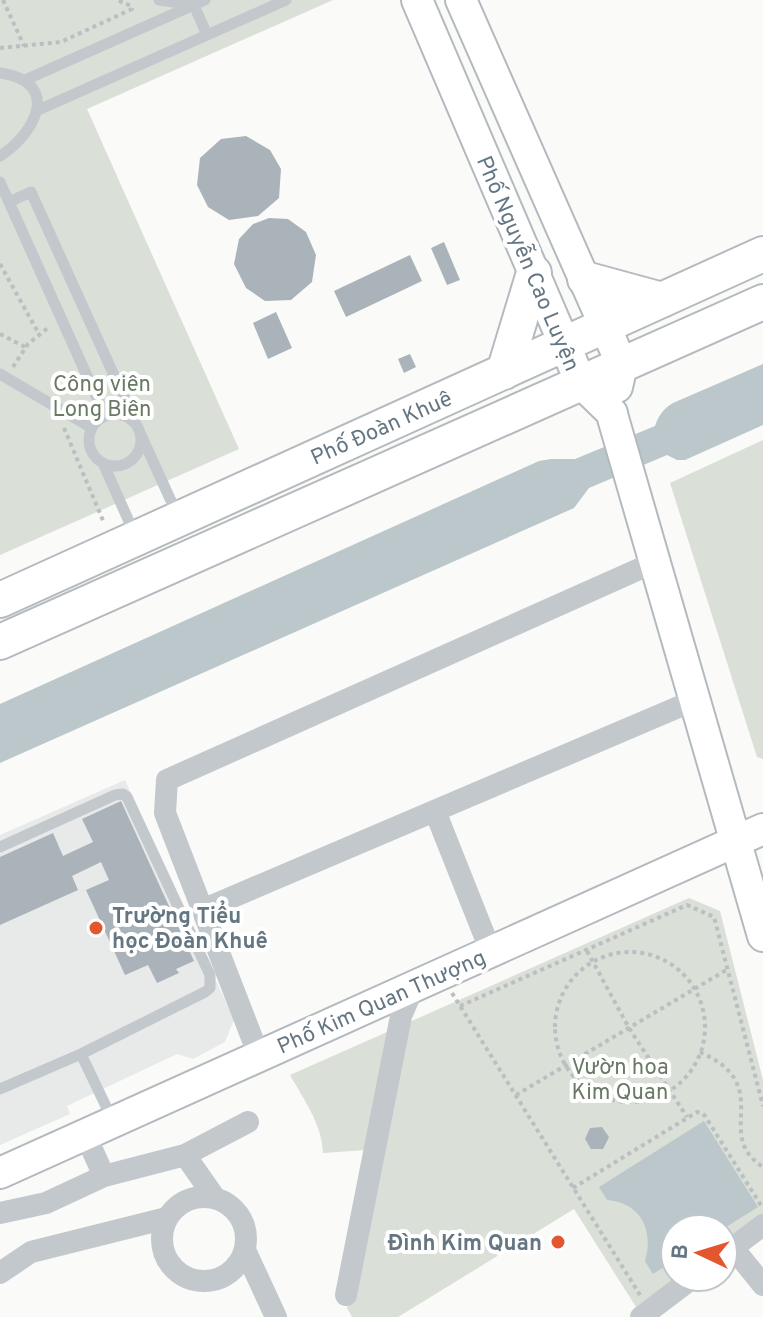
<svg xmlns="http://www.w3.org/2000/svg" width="763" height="1317" viewBox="0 0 763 1317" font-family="Overpass,sans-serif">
<rect width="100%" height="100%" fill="#fafaf8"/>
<path fill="#e8e9e9" d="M125,780L234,1020L225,1042L193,1059L177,1054L67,1106L70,1114L0,1145V835Z"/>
<path fill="#dadfd7" d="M0,0H333L87,109L239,449L0,555Z
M763,440V759L757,757L670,483Z
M689,898L720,911L763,1080V1215L723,1244V1229H675V1277H678L636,1307L574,1209L398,1317H352L347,1308L380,1149L323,1153C322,1124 304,1100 290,1075Z"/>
<path fill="#bbc7cb" d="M763,364V425L685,460H677L667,455L589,488L574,508L0,763V704L539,461L551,459H575L655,426C659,415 663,409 673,403Z
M704,1121L758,1207L723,1229H675V1260L653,1274L645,1261C654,1230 641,1203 607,1200L599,1187Z"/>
<path fill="#aab3b9" d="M246,136L270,150L281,169L279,198L258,216L229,220L208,207L197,185L200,158L221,139Z
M269,218L288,219L306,232L316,255L312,282L291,300L265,301L246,288L234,264L239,239L253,224Z
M444,242L460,280L447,285L431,248Z
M410,255L422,281L346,317L334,291Z
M276,312L292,348L268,359L253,323Z
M410,354L416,367L404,373L398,359Z
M121,801L194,961L176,969L179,973L157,983L148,965L125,975L86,890L109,880L101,862L72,876L78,890L0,925V857L53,833L63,856L93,842L82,819Z
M602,1127L609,1137L603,1149H591L585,1139L590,1128Z"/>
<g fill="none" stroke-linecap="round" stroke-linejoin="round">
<g stroke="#b3babf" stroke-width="34">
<path id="secondary" d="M417,0L581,383L612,413L613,418L763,936
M461,0L622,365L617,387
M0,1173L763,829"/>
</g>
<g stroke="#b5babe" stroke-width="38">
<path id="primary" d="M585,279L662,300
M504,372L534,273
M0,600L763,254
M0,642L763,302"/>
</g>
<path stroke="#bbbfc2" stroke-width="4" stroke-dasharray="4 4" stroke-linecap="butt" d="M3,0L24,46
M0,48L61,42L132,9L131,6L117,0
M0,264L39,334
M0,334L25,347
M13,367L28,344L49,327
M64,428L104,523
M587,951L629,1028L687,1117
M555 1027a75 75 0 1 1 150 0a75 75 0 1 1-150 0Z
M452,993L640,1295
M460,1006L687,905L714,917L763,1106
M700,1052C712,1058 724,1064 732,1075C755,1106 722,1140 763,1167
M516,1095L728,969
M573,1188L697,1112L702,1113L705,1116L762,1207"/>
<path stroke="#c3c8cc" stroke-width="11" d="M159,0L194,5L207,35
M0,73C62,82 36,133 0,156
M25,80L205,0
M36,111L286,0
M0,182L105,416
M9,202L31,192L137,426
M0,374L92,428
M89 440a26 26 0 1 1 52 0a26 26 0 1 1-52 0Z
M141,435L177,514
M103,463L135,535
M0,847L115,795L123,794L127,797L210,975V988L205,992L81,1054L113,1121
M0,1089L81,1054"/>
<path stroke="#c3c8cc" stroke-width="22" d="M435,811L491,952
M202,910L695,700
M259,1056L165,813L167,780L655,562
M85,1134L104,1176
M185,1155L215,1198
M162 1239a42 42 0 1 1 84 0a42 42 0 1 1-84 0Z
M0,1213L46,1203L104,1176L185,1155L248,1122
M733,1248L763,1285
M245,1250L276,1317
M723,1255L763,1225
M0,1273L31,1252L167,1218
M346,1295L401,1016L414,986
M641,1317L694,1277"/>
<use href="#secondary" stroke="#fff" stroke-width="30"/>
<use href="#primary" stroke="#fff" stroke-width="34"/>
</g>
<g fill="#e4572e" stroke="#fff" stroke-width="3">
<circle cx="96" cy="928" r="8"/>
<circle cx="558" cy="1242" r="8"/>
</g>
<g text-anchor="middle" stroke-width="8" stroke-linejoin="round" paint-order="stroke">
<g font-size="22" fill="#657683" stroke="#fff">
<text transform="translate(529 263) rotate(67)" y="8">Phố Nguyễn Cao Luyện</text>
<text transform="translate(381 427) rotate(-24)" y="8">Phố Đoàn Khuê</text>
<text transform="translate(381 1001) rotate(-24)" y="8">Phố Kim Quan Thượng</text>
</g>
<g font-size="22" fill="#687a64" stroke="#fff">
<text x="102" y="391">Công viên<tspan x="102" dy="25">Long Biên</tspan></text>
<text x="620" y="1074">Vườn hoa<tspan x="620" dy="25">Kim Quan</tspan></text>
</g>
<g font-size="22" font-weight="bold" fill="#657683" stroke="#fff" text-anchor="start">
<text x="112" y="923">Trường Tiểu<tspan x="112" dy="25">học Đoàn Khuê</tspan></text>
<text x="542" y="1250" text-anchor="end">Đình Kim Quan</text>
</g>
</g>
<g transform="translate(699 1253) rotate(274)"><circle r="38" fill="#ffffff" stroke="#c1c8cd" stroke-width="2"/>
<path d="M0-6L14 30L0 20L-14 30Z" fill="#e4572e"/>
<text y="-12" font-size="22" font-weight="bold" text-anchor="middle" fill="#657683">B</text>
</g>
</svg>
